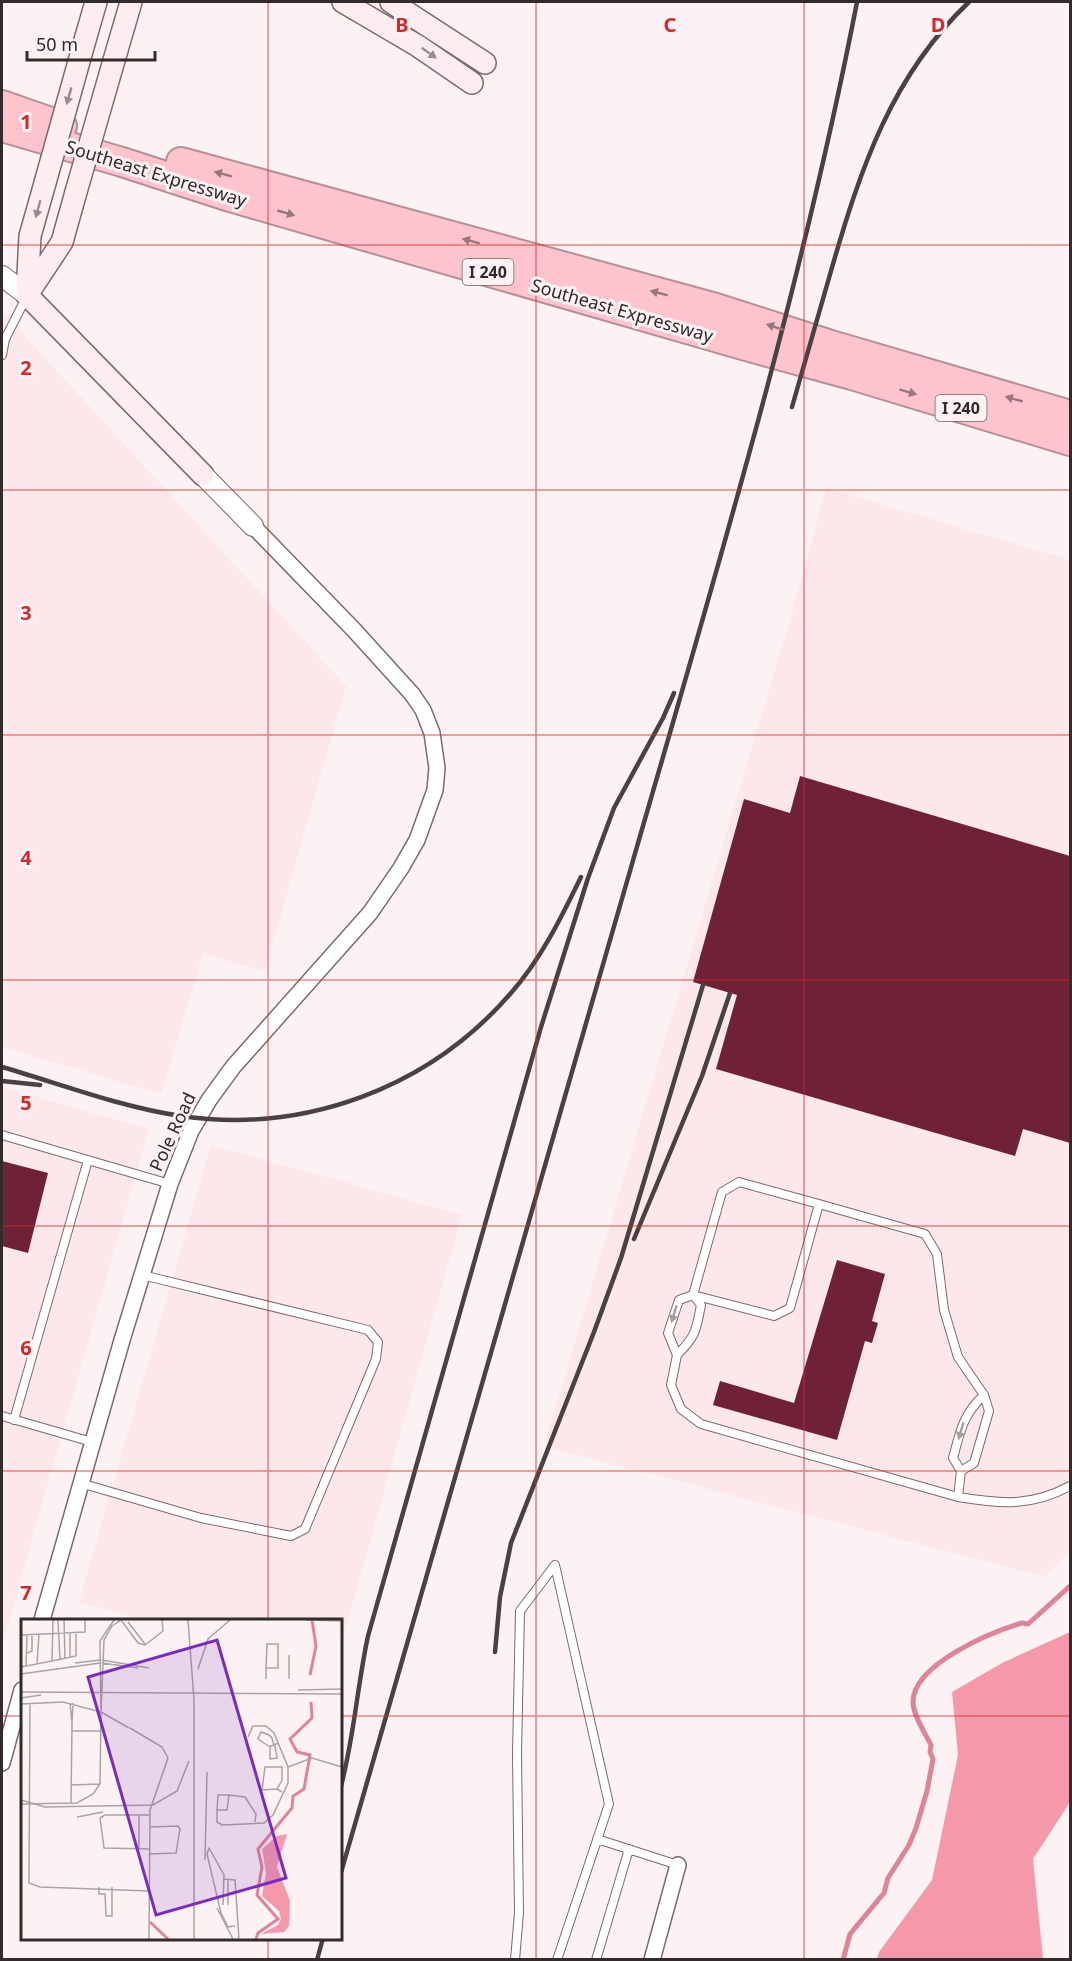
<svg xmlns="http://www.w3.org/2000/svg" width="1072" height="1961" viewBox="0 0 1072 1961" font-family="'Noto Sans',sans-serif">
<rect width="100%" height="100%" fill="#fcf2f3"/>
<path fill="#fce7eb" d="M2,311L346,686L265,971L203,954L161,1094L2,1047Z
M826,488L1070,560V1552L1045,1577L544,1446L791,616Z
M2,1087L149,1129L2,1645Z
M211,1145L462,1215L341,1645L340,1620H141L79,1602Z"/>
<path fill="#f498aa" d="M1070,1632V1802L1033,1859L1043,1959H877L879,1952L932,1880L958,1755L952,1692L1002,1663Z"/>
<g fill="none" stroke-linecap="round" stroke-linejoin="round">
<path stroke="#de8496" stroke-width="5" d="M843,1960L850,1934L884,1893L888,1878L909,1845L916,1828L927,1791L933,1759L930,1752L931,1745C925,1733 913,1715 913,1702C913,1664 992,1632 1022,1623L1028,1624L1070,1586"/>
</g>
<path fill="#6f2137" d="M800,776L1070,856V1143L1023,1129L1015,1156L716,1069L737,995L693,982L744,799L790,813Z
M2,1161L48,1173L28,1253L2,1246Z
M837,1260L885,1274L872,1321L878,1323L872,1343L865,1341L837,1440L713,1405L720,1381L794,1403Z"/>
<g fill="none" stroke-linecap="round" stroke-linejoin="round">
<g stroke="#7f696c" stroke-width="10">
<path id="service" d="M2,355L5,339L27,296
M2,1135L170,1184
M739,1182L819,1204L790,1308L774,1316L693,1295L722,1192Z
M819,1204L925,1234L937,1254L944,1310L958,1357L984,1395L989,1411L974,1463L961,1471
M677,1355C696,1336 696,1331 701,1305L693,1295L679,1300L668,1333L677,1355L671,1385L681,1409L701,1424L958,1497C1001,1504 1031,1507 1070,1486
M2,1416L92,1442
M14,1420L88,1160
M80,1483L201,1518L291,1536L305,1529L376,1359L378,1342L368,1330L142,1275
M958,1497L961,1471L953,1458C960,1432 963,1414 984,1395
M597,1839L678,1865
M515,1960L519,1913L517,1753L520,1611L555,1565L609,1804L557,1960
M596,1960L629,1849"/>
</g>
<g stroke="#7f696c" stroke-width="18">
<path id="minor" d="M42,1620L122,1340L170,1184L191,1131L209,1100L233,1067L370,913L401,868L417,840L435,790L437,768L432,733L423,710L412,694L354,630L253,526
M2,1763L22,1690
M652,1960L678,1865"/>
</g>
<g stroke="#7f696c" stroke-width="22">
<path id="tertiary" d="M2,276L27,295
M203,475L253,526"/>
</g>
<g stroke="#7f696c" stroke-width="24">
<path id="secondary" d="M343,2L418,46L472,83
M391,2L485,63
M85,40L96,2
M117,50L131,2
M27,294L30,236L45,183
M27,295L203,475
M27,295L62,242L76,192"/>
</g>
<g stroke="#b68e95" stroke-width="32">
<path id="motorway" d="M2,105L62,126
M2,127L122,162L230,197L746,346L852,375L1070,441
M181,162L716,308L831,345L1070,415"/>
</g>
<use href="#service" stroke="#fff" stroke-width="8"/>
<use href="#minor" stroke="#fff" stroke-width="15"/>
<use href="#tertiary" stroke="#fff" stroke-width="20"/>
<use href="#secondary" stroke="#feedf0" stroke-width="21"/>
<use href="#motorway" stroke="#fdc4ce" stroke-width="28"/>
<path stroke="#4a4142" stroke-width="4.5" d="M792,407C805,362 818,316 831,271C860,170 891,76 969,2
M2,1067C61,1084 120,1107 181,1116C305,1134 429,1088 511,993C541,959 561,918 581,877
M2,1081L40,1085
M634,1239L702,1076L730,993
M495,1652L500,1597L511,1543L594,1332L621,1258L703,985
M340,1790C354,1739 357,1687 368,1636L541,1027L588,878L614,808L663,718L674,693
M340,1876C437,1542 533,1206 630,871C713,583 800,296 857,2
M317,1960L323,1938"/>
<g stroke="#7f696c" stroke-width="24" stroke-linecap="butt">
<path id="secondary-bridge" d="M45,183L85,40
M76,192L117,50"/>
</g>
<use href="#secondary-bridge" stroke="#feedf0" stroke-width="21"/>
</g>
<defs><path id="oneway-solid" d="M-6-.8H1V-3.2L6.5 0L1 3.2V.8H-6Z" transform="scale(1.5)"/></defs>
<g fill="#988c8e">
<use href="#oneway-solid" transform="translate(429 53) rotate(35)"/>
<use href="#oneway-solid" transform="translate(69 96) rotate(106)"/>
<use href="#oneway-solid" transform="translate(38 209) rotate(105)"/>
</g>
<g fill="#98777c">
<use href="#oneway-solid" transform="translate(223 174) rotate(-165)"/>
<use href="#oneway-solid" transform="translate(286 213) rotate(16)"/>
<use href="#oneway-solid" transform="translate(471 241) rotate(-165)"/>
<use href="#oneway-solid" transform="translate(659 293) rotate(-165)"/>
<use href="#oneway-solid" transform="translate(775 327) rotate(-162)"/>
<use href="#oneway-solid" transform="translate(908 392) rotate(17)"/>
<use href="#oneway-solid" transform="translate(1014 399) rotate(-164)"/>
</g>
<g fill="#a39fa0">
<use href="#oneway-solid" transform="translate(674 1314) rotate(107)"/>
<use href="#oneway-solid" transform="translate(961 1431) rotate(106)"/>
</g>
<path fill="none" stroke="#d62828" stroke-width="1.5" stroke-opacity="0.55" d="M268,2V1620M536,2V1960M804,2V1960M2,245H1070M2,490H1070M2,735H1070M2,980H1070M2,1226H1070M2,1471H1070M2,1716H22M340,1716H1070M268,1938V1960"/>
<g text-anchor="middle" stroke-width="6" stroke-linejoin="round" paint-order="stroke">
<g fill="#fcf2f3" stroke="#6f6667" stroke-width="1.5">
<rect x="462.5" y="259" width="51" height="26" rx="4.5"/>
<rect x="935.5" y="395" width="51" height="26" rx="4.5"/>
</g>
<g font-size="16" font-weight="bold" fill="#332a2b">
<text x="488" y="278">I 240</text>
<text x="961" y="414">I 240</text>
</g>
<g font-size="18" fill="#332a2b" stroke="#fcf2f3">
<text transform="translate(156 174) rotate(17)" y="6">Southeast Expressway</text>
<text transform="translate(622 311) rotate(16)" y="6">Southeast Expressway</text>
<text transform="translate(173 1132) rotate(-65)" y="6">Pole Road</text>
</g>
</g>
<g transform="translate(21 1619)">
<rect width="321" height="321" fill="#fcf2f3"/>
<path d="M266,215L256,248L269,282L268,307L263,313L240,315L257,306L260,300L258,292L241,277L245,254L241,230L256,217Z" fill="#f498aa"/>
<path fill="none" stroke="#de8496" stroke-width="3" d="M289,56L295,27L291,1M129,303L147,320M235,320L237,314L257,300L236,276L241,248L237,230L271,189L272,177L283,170L289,136L276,133L269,120L291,99L290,83"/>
<path fill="none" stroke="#aca2a3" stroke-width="1.5" d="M37,1L39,41M43,1L44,40M100,1L117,24L124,26L142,12L141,1M167,1L173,81V320M285,1L321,2M107,3L124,25M49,13V39M0,16L64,13V1M6,34L11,32V17M268,36V60M81,41L128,49M31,42L55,37V13M54,44L79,41M81,44L117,49M16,45L18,15M5,47L6,16M0,48L31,42L32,1M245,49H257V25H246L245,49V60M177,50L187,20L209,1M0,55L79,44M277,71L321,70M0,73L321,75M0,79L20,76M9,84L8,264L19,268L128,272M49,84L51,104L52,84M0,85L42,83L80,93L79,165M80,91L79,22L93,1M80,93L83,21L91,7L100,1M80,93L108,109M109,109L141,128L147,139L129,191L128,320M51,112H79M249,128L237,120L240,113L248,116L251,119L252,123L253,126L254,127L256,139L249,140V128L250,127L253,126L257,124M267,148L291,139L321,148M50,166L79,165M256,170L241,171L244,148H261V161L256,170L261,173M197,176H208L206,191H196ZM208,176L224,178L235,195L234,203M0,181L24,188L132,186L156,172L168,142M50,184L51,104M0,185L56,184L72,175L79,165M118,196V230M56,198L82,193M196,199V191V203L201,206L243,204L252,196L267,164V148L253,114L245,107H232L227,118M128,230L83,229L79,199L84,196H128M128,235L155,234L159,210L157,207L129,208M184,241L186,153M203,260L214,261L218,320M78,268V275H84L85,297H91V268M202,286L203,256L188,229L186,235L200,294L207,308L214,307M207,286V260M196,289L212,320"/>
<path fill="#7b2cbf" fill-opacity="0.15" stroke="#7b2cbf" stroke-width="3" d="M196,21L265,259L135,296L67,58Z"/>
<rect width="321" height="321" fill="none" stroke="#332a2b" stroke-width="3"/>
</g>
<g font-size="20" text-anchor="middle" font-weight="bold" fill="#d62828" stroke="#fcf2f3" stroke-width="6" stroke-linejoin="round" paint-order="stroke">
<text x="402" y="32">B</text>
<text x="670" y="32">C</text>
<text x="938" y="32">D</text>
<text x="26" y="129">1</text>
<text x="26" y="375">2</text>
<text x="26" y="620">3</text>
<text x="26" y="865">4</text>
<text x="26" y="1110">5</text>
<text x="26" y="1355">6</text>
<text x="26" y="1600">7</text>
</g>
<rect width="1072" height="1961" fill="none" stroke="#332a2b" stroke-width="6"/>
<path d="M27 51v9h128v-9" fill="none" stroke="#332a2b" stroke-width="3"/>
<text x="36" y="51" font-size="18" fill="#332a2b" stroke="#fcf2f3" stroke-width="4.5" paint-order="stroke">50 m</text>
</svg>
